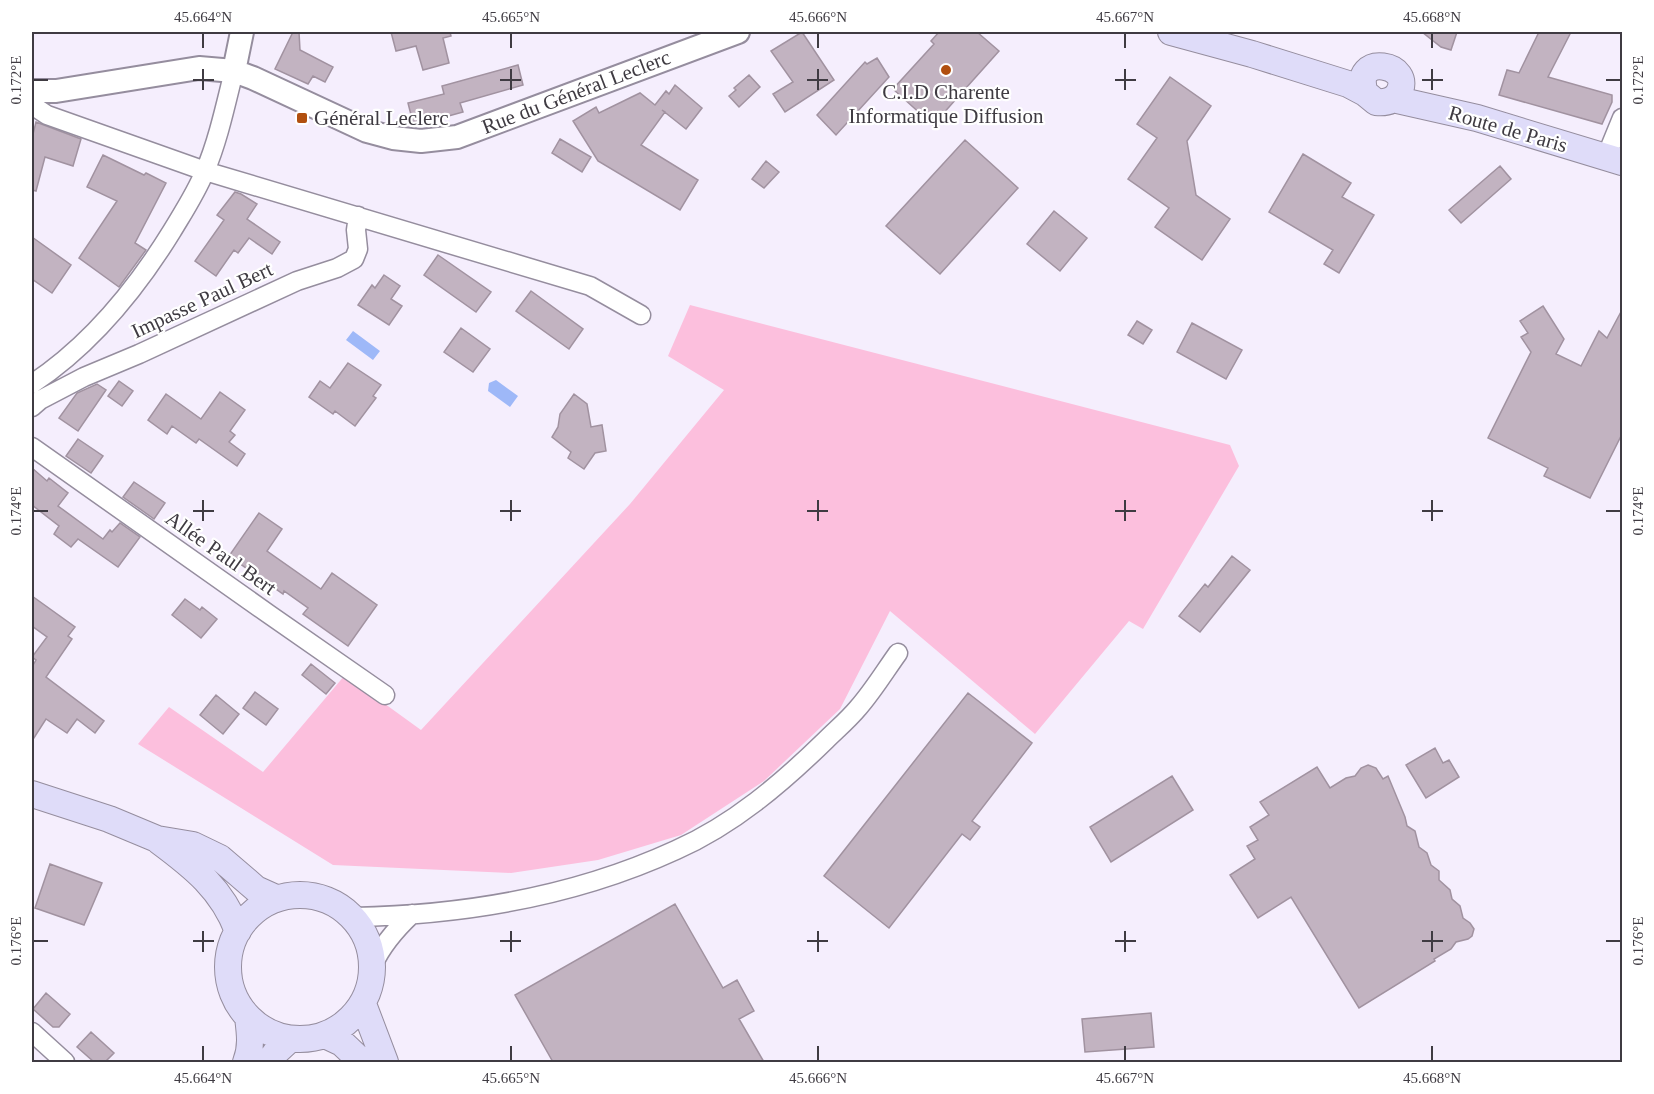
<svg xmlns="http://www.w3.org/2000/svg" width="1654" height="1094" viewBox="0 0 1654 1094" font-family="'Times New Roman',serif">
<rect width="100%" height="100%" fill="#f5eefd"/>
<path fill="#fcbfdd" d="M690,305L1230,445L1239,466L1143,629L1129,621L1035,734L890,611L840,709L764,781L681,835L598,860L511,873L333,865L138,744L169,707L263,772L345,675L421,730L630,504L724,390L668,356Z"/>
<path fill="#9eb8f8" d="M353,331L380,351L373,360L346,340Z
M496,380L518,396L510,407L488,391L489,383Z"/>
<path fill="#c2b3c1" stroke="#a192a0" stroke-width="1.5" d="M293,32H299L300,50L333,67L325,82L313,76L308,84L275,69Z
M391,32H450L451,36L443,38L449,63L423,70L416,46L396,51Z
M802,32L834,80L785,112L773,94L793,82L771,51Z
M939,32H977L999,51L933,125L893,89L934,44L931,41Z
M1422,32H1457L1451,50L1441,47Z
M1539,32H1571L1548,77L1612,95V102L1602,124L1499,95L1507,70L1519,73Z
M877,58L889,77L836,135L817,115L865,62L867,64Z
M518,65L523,85L460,103L463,112L434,120L413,123L408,103L444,94L442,86Z
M749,75L760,87L739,107L729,96L736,90L734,88Z
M1170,77L1211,106L1187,141L1196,195L1230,219L1202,260L1155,227L1169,208L1128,179L1157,138L1137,124Z
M675,85L702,108L686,129L662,110L665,112L641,145L698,180L680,210L598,161L573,121L596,107L599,113L640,93L655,105L666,91L669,94Z
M36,122L81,139L73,166L45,157L36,191L32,190V138Z
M560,139L591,157L582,172L552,153Z
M965,140L1018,188L940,274L886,226Z
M1303,154L1351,183L1342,197L1374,215L1339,273L1324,264L1333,250L1269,212Z
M103,155L144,175L146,173L166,183L135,243L146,250L119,287L79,258L117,201L87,187Z
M766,161L779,172L764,188L752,179Z
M1500,166L1511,179L1461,223L1449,210Z
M235,192L241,194L257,204L247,219L280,242L272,254L249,238L238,253L234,250L216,276L195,261L224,220L217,215Z
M1054,211L1087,238L1060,271L1027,244Z
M32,237L71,265L52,293L32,279Z
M438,255L491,292L476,312L424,275Z
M384,275L400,286L391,299L402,306L389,325L358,305L372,285L375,288Z
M531,291L583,329L569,349L516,311Z
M1543,306L1564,339L1556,354L1581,366L1599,331L1607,338L1623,308V432L1590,498L1544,476L1548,468L1488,438L1531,352L1521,337L1528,333L1520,321Z
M1137,321L1152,330L1143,344L1128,335Z
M1192,323L1242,350L1226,379L1177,352Z
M461,328L490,349L473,372L444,352Z
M348,363L381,385L373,396L376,398L355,426L335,411L333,414L309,397L320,381L330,388Z
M119,381L133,391L122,406L108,396Z
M97,384L106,390L78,431L59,418L77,393Z
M220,392L245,410L230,431L235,435L229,442L245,454L237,466L199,439L196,443L172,426L167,434L148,420L166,394L201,419Z
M574,394L587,404L591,427L602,425L606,451L595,453L584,469L568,458L571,452L552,437L558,427L560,414Z
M78,439L103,456L91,473L66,456Z
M32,468L47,481L49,478L68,493L58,506L103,539L110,530L112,532L120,523L140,537L118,567L78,539L71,547L54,534L59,526L32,505Z
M134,482L165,503L154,519L123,497Z
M259,513L282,529L267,551L321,589L332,573L377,605L348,646L303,614L308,608L284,591L283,594L229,556Z
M1232,556L1250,570L1200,632L1179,616L1205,584L1208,587Z
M32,596L75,627L68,636L72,639L46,677L104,721L95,733L77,719L67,733L46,719L32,741V667L36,660L32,657L47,637L32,626Z
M185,599L200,610L202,607L217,619L201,638L172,615Z
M311,664L335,683L326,694L302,675Z
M255,692L278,709L266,725L243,708Z
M968,693L1032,743L972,821L980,827L970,840L962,834L889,928L824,876Z
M216,695L239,714L223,734L200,715Z
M1435,748L1443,763L1449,760L1459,777L1426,798L1406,765Z
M1368,765L1376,768L1383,779L1388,776L1405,817L1407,826L1415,831L1419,847L1427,853L1431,865L1439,871V880L1450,890L1452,899L1460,906L1463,918L1470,923L1474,929L1472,936L1468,939L1456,942L1451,949L1434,959L1435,961L1359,1008L1291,897L1258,918L1230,875L1255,859L1247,846L1258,840L1250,827L1269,815L1260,802L1317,767L1330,788L1346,778L1355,776L1361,768Z
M1172,776L1193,810L1111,862L1090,827Z
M50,864L102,883L84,925L35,908Z
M675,904L723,988L737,980L754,1011L739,1019L764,1062H553L515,995Z
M46,993L70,1014L59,1027H53L33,1009Z
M1151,1013L1154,1047L1085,1052L1082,1019Z
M91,1032L114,1053L105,1062H94L77,1047Z"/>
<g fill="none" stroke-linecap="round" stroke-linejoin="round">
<g stroke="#958d9e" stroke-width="21">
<path id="minor" d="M32,105L47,115L205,171L590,286L641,315
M1606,157L1622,118
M32,384C91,345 135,291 172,231C184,211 196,193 205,171C218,141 226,103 234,71
M32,407L40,400L84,377L139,354L297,281L337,268L354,259L358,249L356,230L358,216
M32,447L270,615L385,695
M354,917C463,915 576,896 676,850C733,825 782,783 826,740C836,730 848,720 858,708C873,691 885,671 898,653
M373,965C382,945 396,929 412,914
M32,1032L65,1062"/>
</g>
<g stroke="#958d9e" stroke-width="26">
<path id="tertiary" d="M234,71L242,32
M32,91H56L199,68L234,71L253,78L367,131L393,138L421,141L457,137L738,32"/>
</g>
<g stroke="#958d9e" stroke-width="28">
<path id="secondary" d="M1171,32L1252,54L1348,84L1365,93L1376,102C1385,103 1393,101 1398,94C1417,63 1350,52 1365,93
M1393,99L1477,118L1622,162
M32,794L109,819L157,839L193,845L220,858L256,889L276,898
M159,841C194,867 222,889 238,931
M228 967a72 72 0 1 1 144 0a72 72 0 1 1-144 0Z
M363,1004L385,1062
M325,1035L342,1043L362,1062
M246,1062C252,1047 250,1033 248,1017
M269,1062L277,1051L290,1039"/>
</g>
<use href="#minor" stroke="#fff" stroke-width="18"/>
<use href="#tertiary" stroke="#fff" stroke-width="22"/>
<use href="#secondary" stroke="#dfdcf9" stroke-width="26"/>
</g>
<path fill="none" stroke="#3f3b42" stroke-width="2" d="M203,33V48M511,33V48M818,33V48M1125,33V48M1432,33V48M203,69V90M511,69V90M818,69V90M1125,69V90M1432,69V90M33,80H48M193,80H214M500,80H521M807,80H828M1115,80H1136M1422,80H1443M1606,80H1621M203,500V521M511,500V521M818,500V521M1125,500V521M1432,500V521M33,511H48M193,511H214M500,511H521M807,511H828M1115,511H1136M1422,511H1443M1606,511H1621M203,931V952M511,931V952M818,931V952M1125,931V952M1432,931V952M33,941H48M193,941H214M500,941H521M807,941H828M1115,941H1136M1422,941H1443M1606,941H1621M203,1046V1061M511,1046V1061M818,1046V1061M1125,1046V1061M1432,1046V1061"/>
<g fill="#b14f0f" stroke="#fff" stroke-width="2">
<circle cx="946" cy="70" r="6"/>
<rect x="296" y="112" width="12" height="12" rx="3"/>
</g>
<g text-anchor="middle" stroke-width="4.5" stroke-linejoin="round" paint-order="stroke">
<g font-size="21" fill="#3f3b42" stroke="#fff">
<text transform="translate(576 92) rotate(-21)" y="7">Rue du Général Leclerc</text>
<text transform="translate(1508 129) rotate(16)" y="7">Route de Paris</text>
<text transform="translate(202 300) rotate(-25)" y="7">Impasse Paul Bert</text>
<text transform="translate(221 553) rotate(35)" y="7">Allée Paul Bert</text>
</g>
<g font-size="21" fill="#3f3b42" stroke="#fff">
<text x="946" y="99">C.I.D Charente<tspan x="946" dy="24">Informatique Diffusion</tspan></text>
<text x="314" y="125" text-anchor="start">Général Leclerc</text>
</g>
</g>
<rect width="1654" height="1094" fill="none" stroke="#ffffff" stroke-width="66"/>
<rect x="33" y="33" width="1588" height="1028" fill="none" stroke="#3f3b42" stroke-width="2"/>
<g font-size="15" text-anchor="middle" fill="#3f3b42">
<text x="203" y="22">45.664°N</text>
<text x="511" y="22">45.665°N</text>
<text x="818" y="22">45.666°N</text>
<text x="1125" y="22">45.667°N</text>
<text x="1432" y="22">45.668°N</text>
<text transform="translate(1638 80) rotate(-90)" y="5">0.172°E</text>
<text transform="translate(16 80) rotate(-90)" y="5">0.172°E</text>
<text transform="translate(1638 511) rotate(-90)" y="5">0.174°E</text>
<text transform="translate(16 511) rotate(-90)" y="5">0.174°E</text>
<text transform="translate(1638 941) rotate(-90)" y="5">0.176°E</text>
<text transform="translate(16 941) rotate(-90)" y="5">0.176°E</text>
<text x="203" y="1083">45.664°N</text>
<text x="511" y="1083">45.665°N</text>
<text x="818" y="1083">45.666°N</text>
<text x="1125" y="1083">45.667°N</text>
<text x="1432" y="1083">45.668°N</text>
</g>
</svg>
